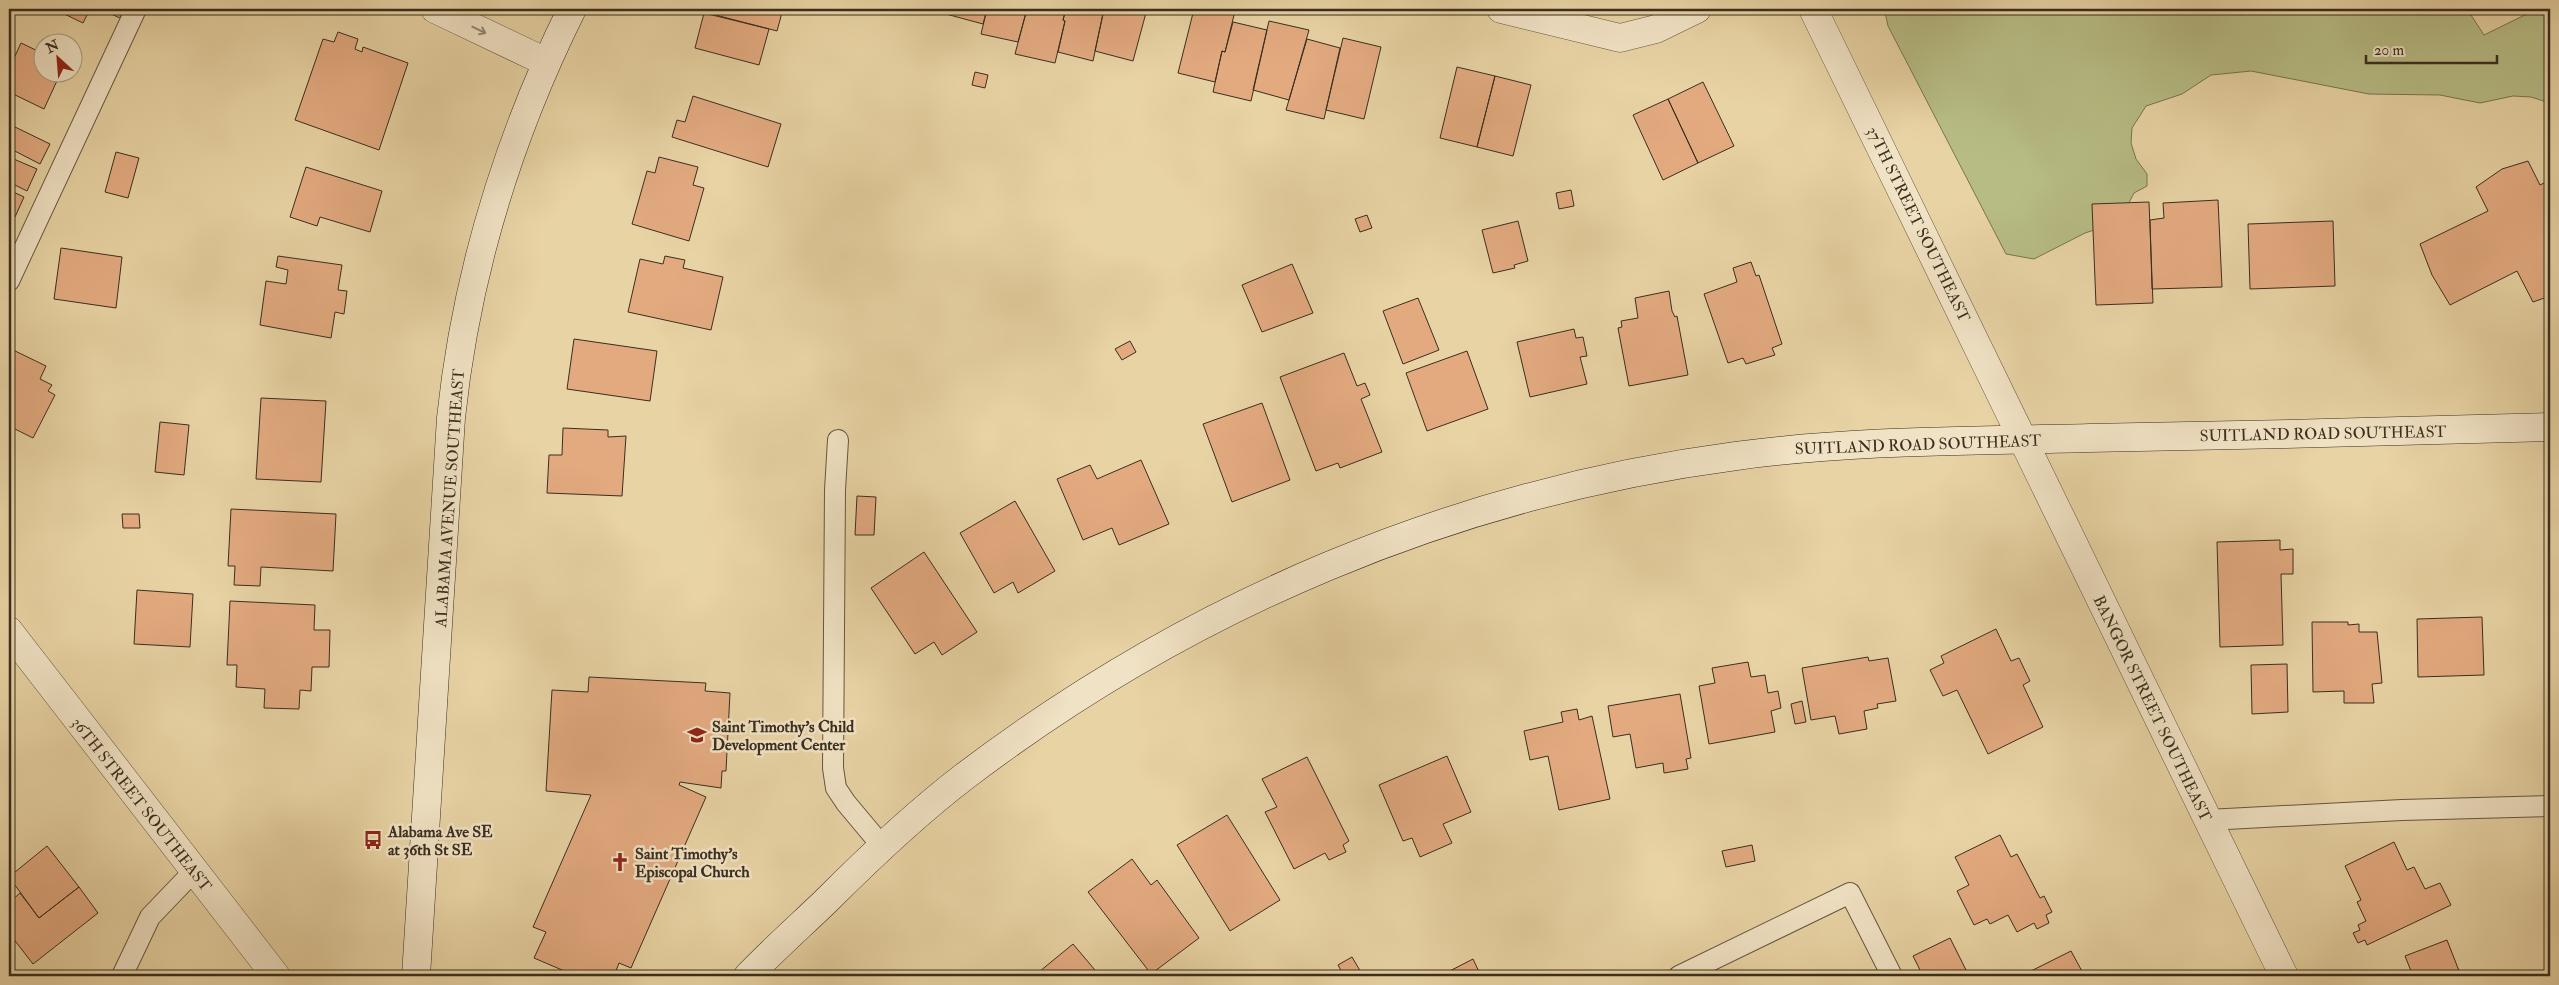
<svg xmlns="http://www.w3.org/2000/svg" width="2559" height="985" viewBox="0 0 2559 985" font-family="'IM FELL Double Pica',serif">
<rect width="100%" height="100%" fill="#e8d3a4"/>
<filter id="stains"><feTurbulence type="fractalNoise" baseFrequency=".004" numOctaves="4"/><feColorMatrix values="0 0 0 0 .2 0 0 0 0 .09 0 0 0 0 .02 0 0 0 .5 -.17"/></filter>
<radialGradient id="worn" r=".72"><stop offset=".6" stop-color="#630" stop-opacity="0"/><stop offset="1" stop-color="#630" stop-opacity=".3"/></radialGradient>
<path fill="#b7bc85" stroke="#787552" d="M1892,9H2227L2240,15L2264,9H2467L2484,35L2537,9H2550V103L2531,97L2513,96L2480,103L2440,95L2369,94L2251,71L2211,75L2182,94L2146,106L2132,128L2131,143L2136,159L2147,174V186L2134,193L2119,222L2085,233L2034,259L2006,254L1888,26L1885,12Z"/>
<path fill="#e3aa80" stroke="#3a2e20" d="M54,9H90L83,23Z
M100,9H124L120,18Z
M714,9H783L777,31L712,14Z
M948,9H987L983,24L946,14Z
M987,9H1027L1018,42L981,34Z
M1027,9H1066L1063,20L1065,21L1055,63L1015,54Z
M1066,9H1104L1093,61L1058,52L1065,21L1063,20Z
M1104,9H1147L1133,61L1095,51Z
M1194,9H1224L1235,11L1225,52L1222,51L1215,82L1178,73Z
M704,13L769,29L759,65L695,48Z
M1269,21L1309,30L1289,100L1253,90Z
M1233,22L1267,30L1251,101L1213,92L1222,51L1225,52Z
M338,32L358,39L355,49L362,52L363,47L408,63L379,150L295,120L323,39L334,42Z
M1343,38L1381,47L1364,119L1326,110Z
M1307,39L1340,48L1324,119L1286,110Z
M21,43L42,53V72H61L44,109L9,92V69Z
M1457,67L1495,76L1477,147L1440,138Z
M975,72L988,75L985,88L972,85Z
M1495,76L1531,85L1513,156L1477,147Z
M1703,82L1734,146L1698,163L1668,99Z
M693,96L781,124L768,167L672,137L677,120L685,122Z
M1668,99L1698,163L1663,180L1633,115Z
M15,127L50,144L40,164L9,148V138Z
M116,152L139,158L128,198L105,192Z
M9,157L37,169L27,191L9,182Z
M659,157L698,167L693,185L704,188L689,241L632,224L647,171L655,173Z
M2528,161L2540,185L2550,180V296L2533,302L2517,271L2450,305L2432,275L2420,244L2488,211L2476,187L2502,169Z
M306,167L382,191L370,232L320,217L317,226L290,217Z
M9,190L24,197L15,217L9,215Z
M1571,190L1574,206L1559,209L1556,193Z
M2218,200L2222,287L2152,289L2150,220L2164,218L2163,203Z
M2149,202L2153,303L2096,305L2092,204Z
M1367,215L1372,228L1360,232L1355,219Z
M1518,221L1528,261L1514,265L1515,268L1493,273L1482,230Z
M2333,221L2335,286L2250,289L2248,224Z
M61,248L122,257L116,308L54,299Z
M278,256L342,265L338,290L347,291L344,314L335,312L331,338L260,325L266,281L286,284L288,270L276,267Z
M665,256L685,260L683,268L723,277L711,330L628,312L640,259L663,264Z
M1751,262L1756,276L1759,275L1782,344L1772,348L1775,355L1746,364L1743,358L1728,363L1704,294L1737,282L1733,268Z
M1292,264L1313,313L1262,332L1242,285Z
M1669,291L1672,311L1675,317L1677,316L1688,375L1629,386L1618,328L1622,327L1621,321L1638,318L1635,298Z
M1418,298L1439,350L1403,364L1383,311Z
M1574,329L1576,338L1583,337L1587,356L1580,357L1587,384L1530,397L1517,342Z
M574,339L657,351L650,401L567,389Z
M1130,341L1136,352L1122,360L1115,349Z
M9,348L46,366L40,379L52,385L48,391L55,395L33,438L11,427L9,433Z
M1467,351L1488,409L1427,431L1406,373Z
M1344,353L1357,386L1365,383L1370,395L1361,399L1382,452L1340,468L1338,463L1316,471L1280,377Z
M261,398L326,401L321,482L256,479Z
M1262,403L1290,480L1232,502L1203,424Z
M160,422L189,425L184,475L155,472Z
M563,428L608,430V437L626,436L622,496L547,493L549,455H562Z
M1141,460L1169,524L1119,545L1112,528L1083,540L1057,479L1090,465L1097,479Z
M857,496L876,497L874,535H855Z
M1015,501L1055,571L1018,593L1013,582L994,593L960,533Z
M231,509L336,514L333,571L261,567L260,586L234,585L235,566H228Z
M122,514H139L140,528H123Z
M2280,540V550L2293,549V574H2281L2283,645L2220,647L2217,542Z
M924,552L977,632L942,655L934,642L915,654L871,588Z
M137,590L193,594L190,647L134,644Z
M230,601L315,605L314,630H330L329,667H312L311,691L300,690L299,709L264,708L265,689L236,687L237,665H227Z
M2482,617L2484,675L2418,677L2417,619Z
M2312,622H2348V625L2359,624V632H2377L2382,683L2372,684L2374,703H2344V691L2313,692Z
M1996,629L2011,661L2019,658L2030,681L2023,685L2043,727L1988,754L1957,690L1943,696L1930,670L1944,663L1941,656Z
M1868,657L1869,661L1888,658L1896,701L1877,704L1878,708L1864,711L1867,729L1839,734L1835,716L1811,720L1802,668Z
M1748,662L1751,677L1765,675L1768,693L1778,691L1781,708L1771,711L1775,732L1709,744L1699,686L1715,683L1712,668Z
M2287,664L2288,712L2252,714L2251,665Z
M589,677L706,683L705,691L730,693L726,771H722L721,788L680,782L679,785L706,797L631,968L619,963L614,976H576L534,958L546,932L533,927L591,795L546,791L552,690L588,692Z
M1680,694L1691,758L1686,759L1688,769L1664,773L1663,763L1636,768L1630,734L1613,737L1608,706Z
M1802,701L1806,722L1795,724L1791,704Z
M1577,709L1579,720L1592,716L1610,799L1559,810L1548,756L1530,760L1524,731L1563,722L1561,712Z
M1447,756L1471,812L1443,824L1452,843L1420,857L1412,838L1403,841L1379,785Z
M1307,757L1349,841L1343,845L1346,852L1329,860L1325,853L1294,869L1265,812L1277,807L1262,779Z
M1227,815L1280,900L1230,931L1177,845Z
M2000,835L2011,857L2017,854L2040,898L2044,896L2052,912L2046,915L2049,923L2037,929L2034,923L2017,932L2008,915L1990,924L1987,919L1974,925L1957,891L1969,885L1955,857Z
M2394,842L2407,870L2414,867L2425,889L2440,883L2451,905L2367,945L2365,940L2358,943L2353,933L2360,930L2358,925L2366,921L2357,902L2361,900L2345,866Z
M1752,845L1755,861L1726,867L1722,851Z
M47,846L79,887L39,918L9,877Z
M1132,859L1151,885L1157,880L1199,938L1151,974L1088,892Z
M79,887L98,913L33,964L9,933V903L20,893L39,918Z
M1950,938L1967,972L1958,976H1923L1913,956Z
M2447,940L2461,976H2413L2405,956Z
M1073,944L1100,976H1034Z
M2071,951L2083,973L2078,976H2021Z
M1352,957L1362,974L1344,976L1338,965Z
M1473,959L1481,976H1440Z"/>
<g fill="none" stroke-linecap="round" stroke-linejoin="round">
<g stroke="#665741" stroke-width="22">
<path id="service" d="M9,281L136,9
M838,440L835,490L833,768L836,788L846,803L882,846
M2207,820L2402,810L2550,806
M122,976L150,917L194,871
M1679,976L1850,893L1892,976"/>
</g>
<g stroke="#665741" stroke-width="29">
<path id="minor" d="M435,9L546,62
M1501,9L1620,38L1656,29L1697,9
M1813,9L2284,976
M9,631L276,976"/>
</g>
<g stroke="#3a2e20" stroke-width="29">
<path id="secondary" d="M416,976L451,418C466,275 509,136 572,9
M748,976C773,950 800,926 826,901C870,857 915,814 965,776C1190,605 1454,493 1736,456C1853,440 1971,441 2089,438C2243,435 2396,432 2550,427"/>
</g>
<use href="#service" stroke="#f0e2c4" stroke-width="20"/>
<use href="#minor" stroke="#f0e2c4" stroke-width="28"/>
<use href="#secondary" stroke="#f0e2c4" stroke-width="28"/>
</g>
<defs><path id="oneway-shaft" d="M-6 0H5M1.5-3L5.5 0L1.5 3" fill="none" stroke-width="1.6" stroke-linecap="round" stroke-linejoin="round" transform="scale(1.25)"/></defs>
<use stroke="#958872" href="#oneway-shaft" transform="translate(479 30) rotate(26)"/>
<defs>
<g id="school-bare" transform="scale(1.5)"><path d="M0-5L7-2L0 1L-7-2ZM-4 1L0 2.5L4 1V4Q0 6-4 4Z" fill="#8f2418" stroke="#f0e2c4" stroke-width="2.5" paint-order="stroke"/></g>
<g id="bus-bare" transform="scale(1.5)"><path d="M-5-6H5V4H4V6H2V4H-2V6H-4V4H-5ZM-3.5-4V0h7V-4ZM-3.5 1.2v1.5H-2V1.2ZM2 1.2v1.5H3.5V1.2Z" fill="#8f2418" stroke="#f0e2c4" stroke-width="2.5" paint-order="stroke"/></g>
<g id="church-bare" transform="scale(1.5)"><path d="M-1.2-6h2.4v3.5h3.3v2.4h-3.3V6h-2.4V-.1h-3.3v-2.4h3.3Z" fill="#8f2418" stroke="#f0e2c4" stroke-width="2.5" paint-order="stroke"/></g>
</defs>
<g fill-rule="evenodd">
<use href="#school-bare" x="697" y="735"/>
<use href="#bus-bare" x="373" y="840"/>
<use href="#church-bare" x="620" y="862"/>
</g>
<g text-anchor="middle" stroke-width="5" stroke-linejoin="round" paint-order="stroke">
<g font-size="16" fill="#3a2e20" stroke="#f0e2c4">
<text transform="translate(1919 224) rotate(64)" y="6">37TH STREET SOUTHEAST</text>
<text transform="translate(2323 433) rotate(-1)" y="6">SUITLAND ROAD SOUTHEAST</text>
<text transform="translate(1918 444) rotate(-2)" y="6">SUITLAND ROAD SOUTHEAST</text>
<text transform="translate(449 498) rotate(-86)" y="6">ALABAMA AVENUE SOUTHEAST</text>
<text transform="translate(2153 708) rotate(64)" y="6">BANGOR STREET SOUTHEAST</text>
<text transform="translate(142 804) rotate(52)" y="6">36TH STREET SOUTHEAST</text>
</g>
<g font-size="16" font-weight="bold" fill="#3a2e20" stroke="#f0e2c4" text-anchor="start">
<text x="712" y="732">Saint Timothy's Child<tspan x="712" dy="18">Development Center</tspan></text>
<text x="388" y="837">Alabama Ave SE<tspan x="388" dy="18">at 36th St SE</tspan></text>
<text x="635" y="859">Saint Timothy's<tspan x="635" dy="18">Episcopal Church</tspan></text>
</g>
</g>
<rect width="2559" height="985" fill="none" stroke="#e8d3a4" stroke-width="30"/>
<rect x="10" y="10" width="2539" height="965" fill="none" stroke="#3a2e20" stroke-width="2.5"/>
<rect x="15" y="15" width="2529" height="955" fill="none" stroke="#3a2e20"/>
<g transform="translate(58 58) rotate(334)"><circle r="24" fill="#f0e2c4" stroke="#a79a82"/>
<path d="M0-4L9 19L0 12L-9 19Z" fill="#8f2418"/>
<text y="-8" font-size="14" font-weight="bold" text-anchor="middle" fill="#3a2e20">N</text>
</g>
<path d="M2366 55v8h131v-8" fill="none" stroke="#3a2e20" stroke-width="2.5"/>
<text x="2374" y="55" font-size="15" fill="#3a2e20" stroke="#f0e2c4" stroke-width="4" paint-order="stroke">20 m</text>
<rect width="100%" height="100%" filter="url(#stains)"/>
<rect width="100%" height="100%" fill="url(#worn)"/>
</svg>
